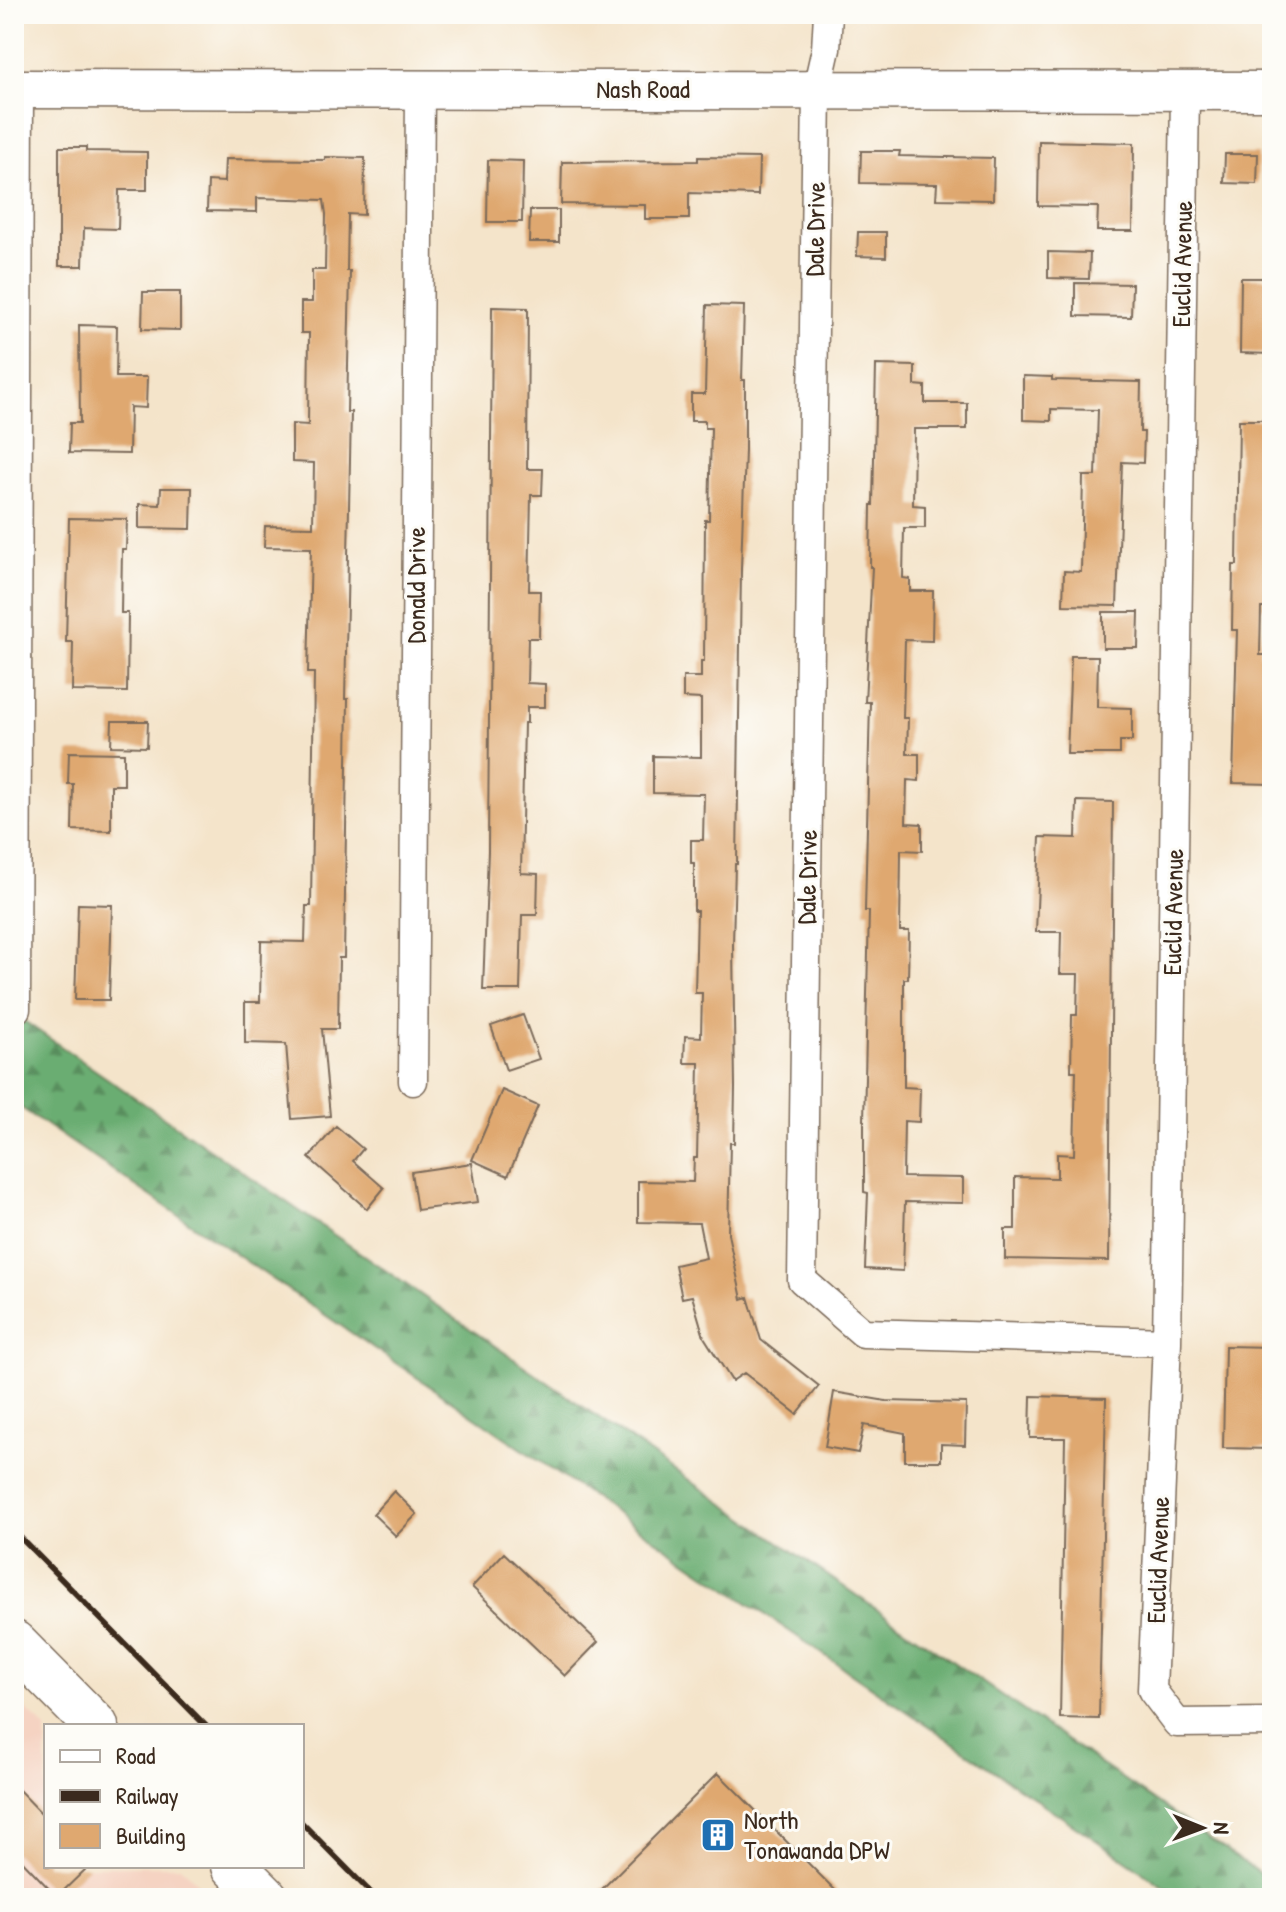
<svg xmlns="http://www.w3.org/2000/svg" width="1286" height="1912" viewBox="0 0 1286 1912" font-family="'Patrick Hand',sans-serif">
<defs>
<pattern id="forest-firs" width="22" height="20" patternUnits="userSpaceOnUse" patternTransform="scale(2)"><rect width="22" height="20" fill="#6aad72"/><path d="M5 1l3.5 6h-7zM16 11l3.5 6h-7z" fill="#588d5d"/></pattern>
</defs>
<rect width="100%" height="100%" fill="#fdfcf7"/>
<filter id="ink" filterUnits="userSpaceOnUse"><feTurbulence type="fractalNoise" baseFrequency=".0125" numOctaves="2"/><feDisplacementMap in="SourceGraphic" scale="16" xChannelSelector="R" yChannelSelector="G"/><feConvolveMatrix kernelMatrix="1 2 1 2 8 2 1 2 1" color-interpolation-filters="sRGB"/></filter>
<filter id="wash" filterUnits="userSpaceOnUse"><feTurbulence type="fractalNoise" baseFrequency=".006" numOctaves="4" result="noise"/><feDisplacementMap in="SourceGraphic" scale="32" xChannelSelector="R" yChannelSelector="G"/><feGaussianBlur stdDeviation="1.8" result="paint"/><feColorMatrix in="noise" values="0 0 0 0 0 0 0 0 0 0 0 0 0 0 0 0 0 1.4 0 .05"/><feComposite in="paint" operator="in"/></filter>
<g filter="url(#wash)">
<rect width="100%" height="100%" fill="#f4e4ca"/>
<path fill="#f5d3c2" d="M14,1697L46,1729V1866H181L212,1898H14Z"/>
<path fill="url(#forest-firs)" stroke="#526c48" stroke-width="2" d="M14,1014L1272,1882V1898H1181L14,1103Z"/>
<g id="blocks">
<path fill="#dfa870" d="M1039,141L1134,143L1133,231H1097L1098,207L1038,206Z
M59,147H86V151L147,152V190H119L118,229L84,228L83,266H59Z
M861,151H900L899,156L994,158L993,200L936,199L937,184L860,183Z
M1225,154H1258L1257,184L1224,183Z
M325,157L365,158L364,215L348,214L347,271H350L347,412H351L345,699H348L344,958H339L338,1029H322L330,1116L292,1119L286,1044L245,1043V1002H260L261,941L305,942L306,906H311L314,673H308L311,548L264,547L265,526L313,527L314,463L292,462V424L308,425L309,333H301V302H312V270H325L326,214L324,200L257,198V212L207,211L208,181L224,182L225,159L325,160Z
M698,157L759,158L758,195L689,193V219H645V205L561,204L562,162L698,161Z
M488,160L523,161L522,222H487Z
M530,210H559V242H529Z
M858,232H886V257L857,256Z
M1048,252L1090,253L1089,279L1048,278Z
M1241,278H1272V354L1240,353Z
M1075,283L1132,284L1131,317L1075,316Z
M143,292H180V330L142,329Z
M707,305L744,306L742,380H745V450L741,569L737,864H735L733,945L735,1087L734,1143H730L728,1234L742,1299L748,1297L761,1340L819,1386L797,1414L744,1373L732,1381L704,1337L692,1296L682,1298L675,1265L706,1258L699,1223L638,1222V1181L693,1182L694,1158H697L699,1063H684L685,1036L701,1037L702,993H695L697,911H694V863H691V840H703L704,794L653,793V756L701,757V699L683,698V677H701V661H704L705,520H709L711,428H705V421H691V394H705Z
M492,307L528,308L527,469H543L542,495H531L529,591H540L539,638H528L527,683L545,684V707H527V723H524L521,873L538,874L537,915H522L520,990H483L488,851Z
M79,325L117,326L116,377H147L146,408L130,407L129,454L69,453L70,423H80Z
M876,365L915,366V385L925,386V403H967V429H914L913,505L925,506V528H904L903,578L910,579V591H933L932,641L905,640L903,718H908L907,754H919V781L907,780L906,823L922,824V851L901,850L900,931H909L908,979H904V1087L920,1088L919,1122L904,1121L903,1177L963,1178V1203L905,1202L903,1271L865,1269L868,1193L864,1192V1121L869,911H865L870,702H865L872,567H870L871,505H873Z
M1023,376L1052,377V380L1141,382L1140,432H1144L1143,463L1122,462L1117,606L1063,605L1064,571L1081,572L1083,476H1096L1098,410L1051,409V421L1023,420Z
M1239,420H1272V608H1261L1260,655H1272L1271,784L1233,783L1237,630H1232L1233,565H1237Z
M161,488H192L191,529L139,528V504L160,505Z
M69,518L127,519L126,549H122L121,613H128L127,692L72,691L73,642H66Z
M1103,612H1139L1138,648H1103Z
M1071,656H1098L1097,707L1132,708V741H1120V754H1067Z
M112,721H148L147,747L111,746Z
M69,752L124,753V785H111V831L72,830L73,784H68Z
M1077,801L1113,802L1109,1261L1005,1259V1229H1015V1177L1057,1178V1154L1074,1155L1076,1071H1071L1072,1015H1077L1078,974H1060L1061,932H1036L1040,837L1076,838Z
M78,904L112,905L109,1000H75Z
M523,1015L539,1059L506,1070L491,1026Z
M502,1090L538,1106L508,1176L472,1160Z
M336,1126L363,1149L353,1161L384,1188L367,1209L309,1158Z
M472,1163L478,1202L417,1210L411,1172Z
M1225,1346L1272,1347V1449L1223,1448Z
M834,1392L886,1401L966,1403L965,1445L941,1444V1461H905V1433L864,1425L858,1453L825,1447Z
M1031,1396L1106,1398L1099,1719L1060,1718L1065,1438H1030Z
M394,1491L417,1514L396,1536L373,1514Z
M504,1553L598,1642L565,1676L472,1587Z
M718,1773L843,1898H593Z
M14,1785L46,1818V1866H89L57,1897L14,1852Z"/>
</g>
</g>
<g filter="url(#ink)">
<use href="#blocks" fill-opacity="0" stroke="#7c6b5a" stroke-width="2"/>
<g fill="none" stroke-linecap="round" stroke-linejoin="round">
<g stroke="#7c6b5a" stroke-width="31">
<path id="minor" d="M828,14L826,49L817,89L802,1280L863,1333L1167,1342
M1185,93L1167,1342L1152,1690L1177,1723L1272,1722
M16,1009L19,89
M413,1081L420,90"/>
</g>
<g stroke="#7c6b5a" stroke-width="41">
<path id="secondary" d="M14,89L1272,91"/>
</g>
<g stroke="#7c6b5a" stroke-width="47">
<path id="primary" d="M14,1643L96,1726
M234,1866L266,1898"/>
</g>
<use href="#minor" stroke="#fff" stroke-width="28"/>
<use href="#secondary" stroke="#fff" stroke-width="38"/>
<use href="#primary" stroke="#fff" stroke-width="44"/>
<path stroke="#3b2a1e" stroke-width="6" d="M14,1531L206,1726
M302,1823L376,1898"/>
</g>
</g>
<defs>
<g id="building-square" transform="scale(1.8)"><rect x="-9" y="-9" width="18" height="18" rx="4" fill="#1f6fb2" stroke="#fdfcf7"/><path d="M-4-6H4V6H1V3H-1V6H-4ZM-2.5-4.3h1.7v1.8h-1.7ZM.8-4.3h1.7v1.8H.8ZM-2.5-1h1.7V.8h-1.7ZM.8-1h1.7V.8H.8Z" fill="#fff"/></g>
</defs>
<g fill-rule="evenodd">
<use href="#building-square" x="718" y="1835"/>
</g>
<g text-anchor="middle" stroke-width="6" stroke-linejoin="round" paint-order="stroke">
<g font-size="26" fill="#3b2a1e" stroke="#fdfcf7">
<text x="643" y="98">Nash Road</text>
<text transform="translate(815 229) rotate(-89)" y="9">Dale Drive</text>
<text transform="translate(1182 264) rotate(-89)" y="9">Euclid Avenue</text>
<text transform="translate(416 585) rotate(-90)" y="9">Donald Drive</text>
<text transform="translate(807 877) rotate(-89)" y="9">Dale Drive</text>
<text transform="translate(1173 912) rotate(-89)" y="9">Euclid Avenue</text>
<text transform="translate(1158 1560) rotate(-88)" y="9">Euclid Avenue</text>
</g>
<g font-size="26" fill="#3b2a1e" stroke="#fdfcf7" text-anchor="start">
<text x="744" y="1829">North<tspan x="744" dy="30">Tonawanda DPW</tspan></text>
</g>
</g>
<rect width="1286" height="1912" fill="none" stroke="#fdfcf7" stroke-width="48"/>
<rect x="44" y="1724" width="260" height="144" fill="#fdfcf7" stroke="#afa8a0" stroke-width="2"/>
<rect x="60" y="1750" width="40" height="12" fill="#ffffff" stroke="#afa8a0" stroke-width="2"/>
<text x="116" y="1764" font-size="24" fill="#3b2a1e">Road</text>
<rect x="60" y="1790" width="40" height="12" fill="#3b2a1e" stroke="#afa8a0" stroke-width="2"/>
<text x="116" y="1804" font-size="24" fill="#3b2a1e">Railway</text>
<rect x="60" y="1824" width="40" height="24" fill="#dfa870" stroke="#afa8a0" stroke-width="2"/>
<text x="116" y="1844" font-size="24" fill="#3b2a1e">Building</text>
<g transform="translate(1202 1828) rotate(91)" stroke="#fdfcf7" stroke-width="6" paint-order="stroke">
<path d="M0-6L14 30L0 20L-14 30Z" fill="#3b2a1e"/>
<text y="-12" font-size="22" font-weight="bold" text-anchor="middle" fill="#3b2a1e">N</text>
</g>
</svg>
